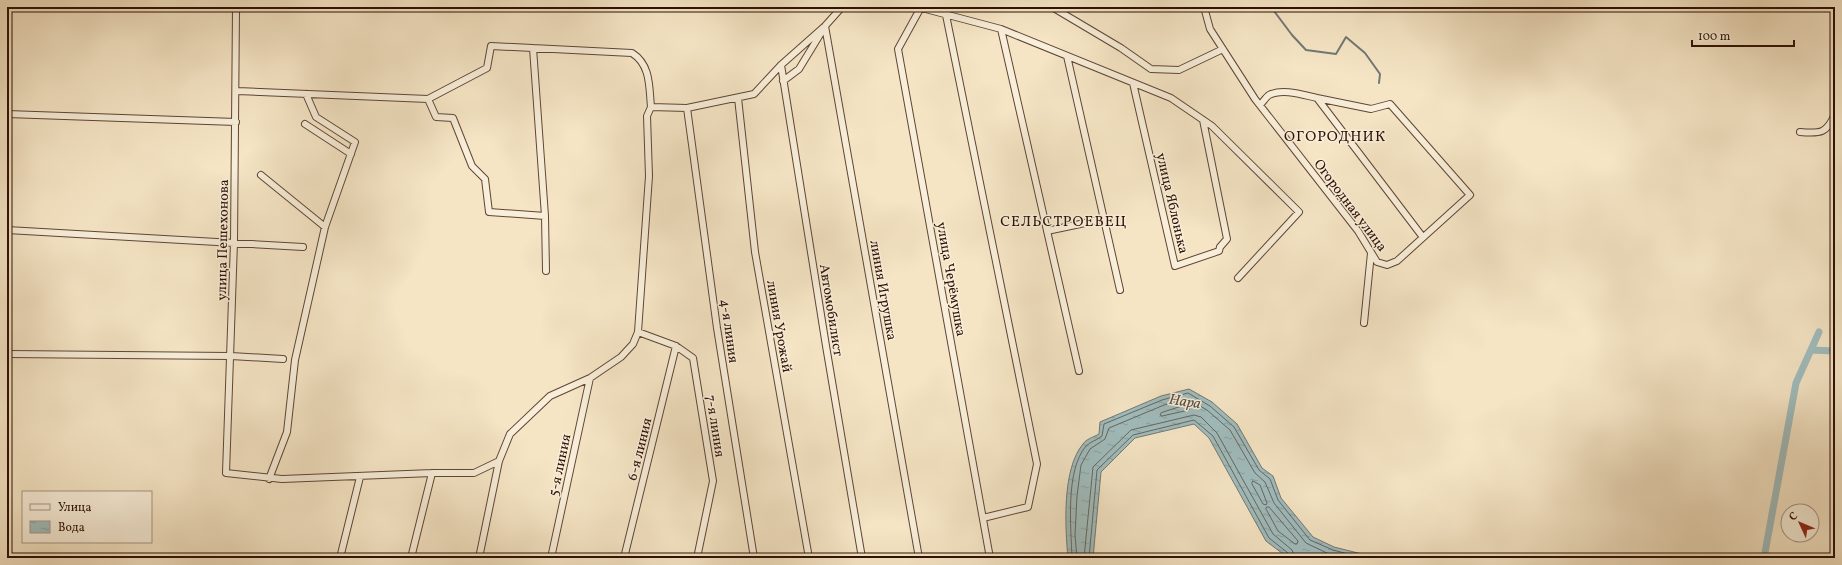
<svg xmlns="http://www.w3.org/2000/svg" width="1842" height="565" viewBox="0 0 1842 565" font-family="Vollkorn,serif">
<defs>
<pattern id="water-ripples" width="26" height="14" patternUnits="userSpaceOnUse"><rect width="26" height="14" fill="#a0bdbe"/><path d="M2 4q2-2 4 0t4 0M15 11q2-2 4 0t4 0" fill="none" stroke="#8aa1a2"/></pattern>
</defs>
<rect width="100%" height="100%" fill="#f5e5c5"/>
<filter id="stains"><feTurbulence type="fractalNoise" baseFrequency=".005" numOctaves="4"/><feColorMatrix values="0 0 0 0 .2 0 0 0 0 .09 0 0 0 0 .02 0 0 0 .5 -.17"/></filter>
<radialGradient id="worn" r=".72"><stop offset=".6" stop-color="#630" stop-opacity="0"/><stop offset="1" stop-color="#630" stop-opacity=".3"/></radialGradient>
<path fill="url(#water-ripples)" stroke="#727874" d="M1189,389L1212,402L1237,424L1262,468L1273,476L1281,498L1313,537L1334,547L1378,558L1287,557L1266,541L1209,438L1194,424L1135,438L1101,472L1093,558H1068C1065,526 1062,469 1083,444C1086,439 1094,437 1099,434L1100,422L1161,396Z"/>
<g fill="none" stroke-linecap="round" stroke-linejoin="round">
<path stroke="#666662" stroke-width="1" d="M1186,405L1189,407V410L1162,416L1160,415L1161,413Z
M1253,481L1260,485L1267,503L1266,505L1263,504L1252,484Z
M1267,507H1269L1298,541L1297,544H1295L1278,531L1266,509Z
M1072,558C1071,527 1065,471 1086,446C1090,442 1097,440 1102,436L1104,424L1162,400L1188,393L1210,406L1234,427L1259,470L1270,479L1278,500L1310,540L1333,550L1363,558
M1077,558L1075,535L1077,496L1081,465L1090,449L1105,439L1109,428L1164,405L1188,399L1207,410L1230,430L1255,473L1265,482L1274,503L1306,543L1331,555L1343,558
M1084,558L1093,467L1131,430L1194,415L1201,417L1217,433L1273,534L1292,550L1295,558
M1089,558L1097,470L1133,435L1194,420L1213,436L1269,538L1288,553L1290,558"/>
<path stroke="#727874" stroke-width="2" d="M1271,7L1292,35L1306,50L1336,54L1346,37L1365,53L1380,74L1379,83"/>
<path stroke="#a0bdbe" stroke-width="7" d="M1811,350L1835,351
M1764,558L1796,383L1819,332"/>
<g stroke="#5f4535" stroke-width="8">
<path id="street" d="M236,7L234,242L226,473L282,479L432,473H474L499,461L510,434L550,396L590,378L621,357L633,344L638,332L649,176L647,116L651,107L687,108L754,94L781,65L825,26L842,7
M918,7L1001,29L1171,98L1212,126L1299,212L1238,278
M1052,7L1121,48L1151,69L1179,70L1223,49
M1204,7L1210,29L1255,99L1358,231L1377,262L1387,265L1397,261L1470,195L1390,104L1371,109L1317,98
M920,9L898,49L990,558
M946,15L1037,464L1028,507L983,518
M825,26L919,558
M1001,29L1079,371
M533,48L545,216L546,271
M1067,56L1120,290
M781,65L826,346L862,558
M783,81L799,69L821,33
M1133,83L1175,266L1219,251L1220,247L1227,239L1203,120
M237,91L428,99L487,68L491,46L632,53C651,65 649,87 651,107
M738,98L755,252L809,558
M428,99L436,117L453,118L472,166L485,179L489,212L545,216
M1260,105C1263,102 1266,97 1269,95C1283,88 1303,95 1317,98L1422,236
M687,108L717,328L754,558
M7,114L236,122
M305,124L351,154
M1800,132C1821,134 1827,133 1835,114
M261,175L325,227
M7,230L303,247
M1047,231L1104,219
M1364,323L1371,253
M638,332L676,346L693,358L713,481L697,558
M7,354L231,356L283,359
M269,479L287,432L295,360L325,227L355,142L316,117L306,94
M340,558L360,477
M411,558L432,473
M479,558L499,461
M551,558L590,378
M624,558L676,346"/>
</g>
<use href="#street" stroke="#f8eed9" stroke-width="6"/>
</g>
<g text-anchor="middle" stroke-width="3" stroke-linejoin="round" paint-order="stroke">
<g font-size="14" fill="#2d1005" stroke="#f8eed9">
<text transform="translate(1173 203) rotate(77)" y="5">улица Яблонька</text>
<text transform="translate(1351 205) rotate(53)" y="5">Огородная улица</text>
<text transform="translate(222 240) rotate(-89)" y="5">улица Пешехонова</text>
<text transform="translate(952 279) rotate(80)" y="5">улица Черёмушка</text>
<text transform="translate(884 290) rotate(80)" y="5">линия Игрушка</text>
<text transform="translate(832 310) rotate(81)" y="5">Автомобилист</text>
<text transform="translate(780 326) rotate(80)" y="5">линия Урожай</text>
<text transform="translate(730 331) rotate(82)" y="5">4-я линия</text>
<text transform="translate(716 426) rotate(81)" y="5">7-я линия</text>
<text transform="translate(639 449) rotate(-76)" y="5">6-я линия</text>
<text transform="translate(559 465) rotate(-78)" y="5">5-я линия</text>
</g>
<g font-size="15" letter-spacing="1" fill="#2d1005" stroke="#f8eed9">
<text x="1335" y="141">ОГОРОДНИК</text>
<text x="1064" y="226">СЕЛЬСТРОЕВЕЦ</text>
</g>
<g font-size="15" font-style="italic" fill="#554d46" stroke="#f8eed9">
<text transform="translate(1185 401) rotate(9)" y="5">Нара</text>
</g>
</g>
<rect width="1842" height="565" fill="none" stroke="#f5e5c5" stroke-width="24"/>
<rect x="8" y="8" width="1826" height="549" fill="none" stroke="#2d1005" stroke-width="2"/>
<rect x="12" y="12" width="1818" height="541" fill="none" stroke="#2d1005"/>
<rect x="22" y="491" width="130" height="52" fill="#f8eed9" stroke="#a79584"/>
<rect x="30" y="504" width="20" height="6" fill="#f8eed9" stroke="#a79584"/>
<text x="58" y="511" font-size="12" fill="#2d1005">Улица</text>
<rect x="30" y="521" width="20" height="12" fill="url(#water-ripples)" stroke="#a79584"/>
<text x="58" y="531" font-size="12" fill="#2d1005">Вода</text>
<g transform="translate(1800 523) rotate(314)"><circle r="19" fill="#f8eed9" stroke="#a79584"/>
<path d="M0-3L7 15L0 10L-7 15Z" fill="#8f2418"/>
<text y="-6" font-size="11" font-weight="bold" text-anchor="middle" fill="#2d1005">С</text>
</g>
<path d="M1692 40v6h102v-6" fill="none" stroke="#2d1005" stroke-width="2"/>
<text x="1698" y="40" font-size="12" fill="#2d1005" stroke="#f8eed9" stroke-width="3" paint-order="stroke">100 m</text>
<rect width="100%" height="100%" filter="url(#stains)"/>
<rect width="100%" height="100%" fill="url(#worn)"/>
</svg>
